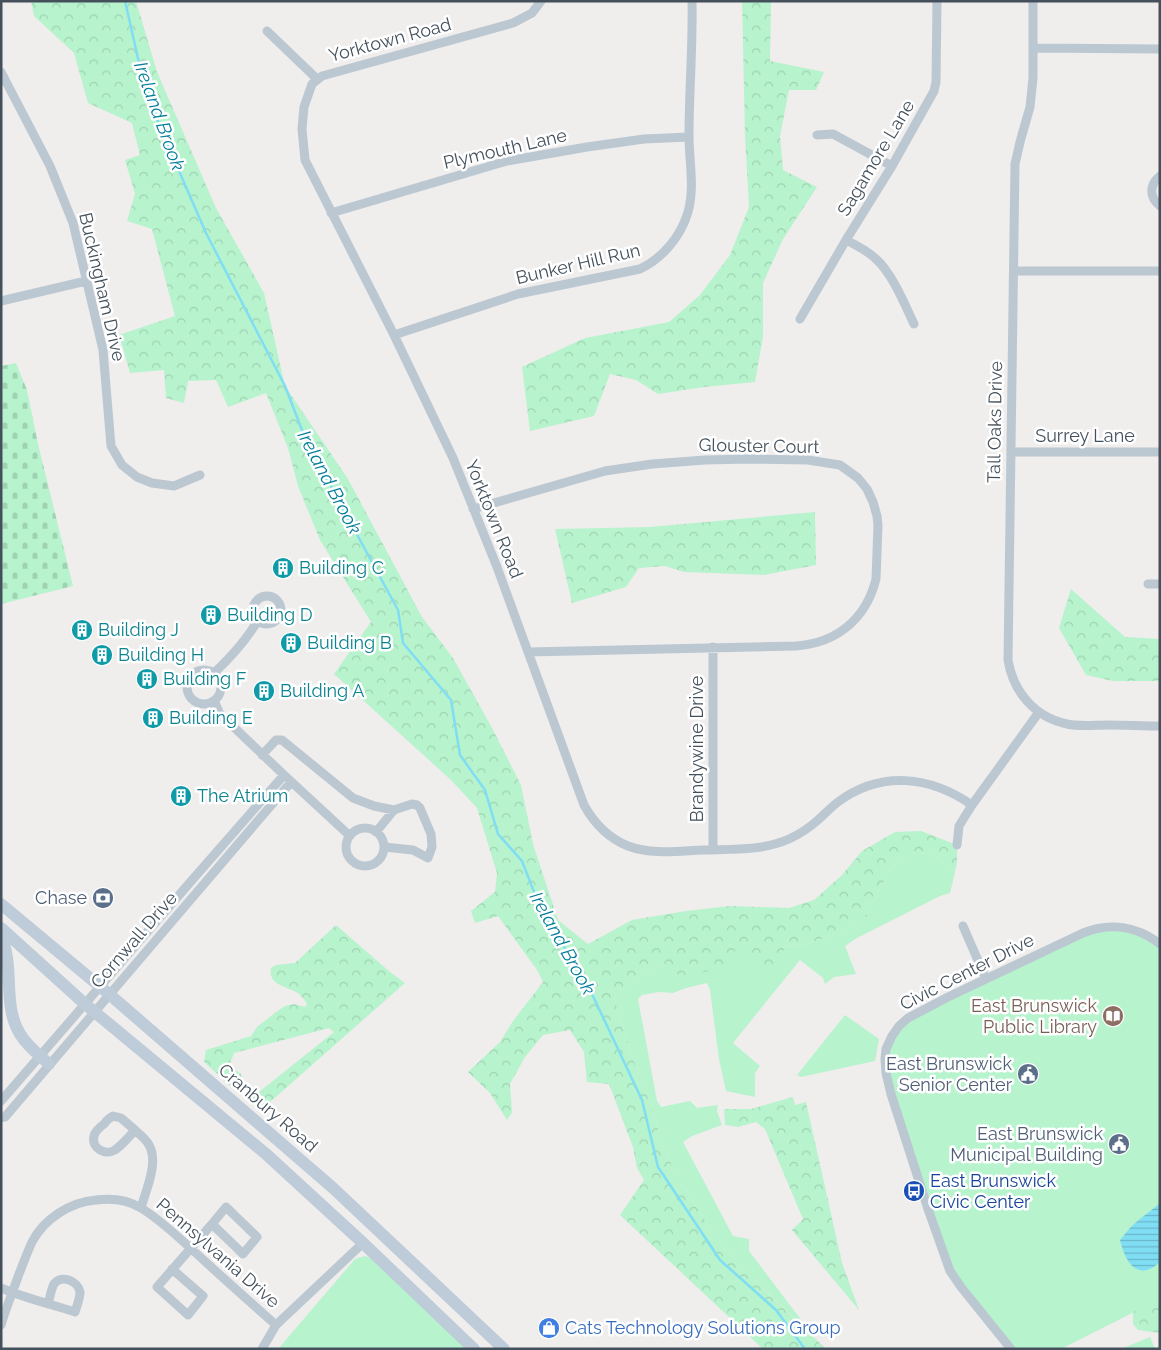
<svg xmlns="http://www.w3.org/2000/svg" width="1161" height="1350" viewBox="0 0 1161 1350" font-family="Raleway,sans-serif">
<defs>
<pattern id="forest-crowns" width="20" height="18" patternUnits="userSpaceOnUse" patternTransform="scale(1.25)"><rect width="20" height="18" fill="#b7f3cd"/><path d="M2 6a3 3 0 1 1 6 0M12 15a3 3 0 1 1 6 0" fill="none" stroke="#9fd2b2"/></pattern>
<pattern id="cemetery-stones" width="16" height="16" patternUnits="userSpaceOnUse" patternTransform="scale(1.25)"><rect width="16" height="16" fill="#b7f3cd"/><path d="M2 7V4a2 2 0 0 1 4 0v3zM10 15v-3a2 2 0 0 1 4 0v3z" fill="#9fd2b2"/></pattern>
<pattern id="water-rules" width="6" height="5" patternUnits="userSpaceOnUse" patternTransform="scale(1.25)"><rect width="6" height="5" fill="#80def4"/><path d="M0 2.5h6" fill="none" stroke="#6ab6c9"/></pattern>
</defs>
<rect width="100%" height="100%" fill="#f0eded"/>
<path fill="#b7f3cd" d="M918,850L933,856L955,872L950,893L940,896L855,939L845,946L856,974L834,977L825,984L823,978L800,960L733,1043L760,1066L755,1073V1097L726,1091L719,1059L710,990L707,983L686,988L673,993L659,992L642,995L638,999L657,1101L661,1107L690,1101L697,1108L718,1105L717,1111L722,1125L692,1136L683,1142L733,1236L749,1239V1251L814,1337L738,1264L709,1226L678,1179L660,1138L655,1116L632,1056L614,997L632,981L664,964L735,951H749L804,945L837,933L867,916L891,867Z
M1112,926L1160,944V1299L1061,1349H1011L950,1270L886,1073L892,1036L899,1026L1083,933Z
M845,1015L879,1039L875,1061L801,1077L797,1075Z
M365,1256L375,1260L468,1349H278L355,1259Z
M1150,1337L1155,1349H1121Z"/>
<path fill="url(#forest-crowns)" d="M31,1H136L157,72L216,208L264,293L285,386L348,479L422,617L453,658L492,728L521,785L533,844L558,920L588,944L632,920L686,911L730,906L789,908L814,900L842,875L862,851L895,832L921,831L957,845V861L955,872L933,856L918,850L891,867L867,916L837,933L804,945L785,947L778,969L751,965L749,952L735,951L722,969L680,976L664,964L632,981L614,997L632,1056L655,1116L660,1138L678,1179L709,1226L738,1264L826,1349H763L620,1215L644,1180L637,1168L633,1147L609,1084L587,1082L584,1052L570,1030L543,1035L525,1057L510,1084L512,1113L507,1120L490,1093L468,1072L500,1042L513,1021L543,982L537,970L498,916L475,923L471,911L495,892L497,873L477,808L451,780L334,674L371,622L320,540L298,486L288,448L266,393L228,407L216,380L188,381L184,403L166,398L164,370L130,373L119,335L175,316L152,229L127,221L135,194L125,160L140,155L132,123L88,103L74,53L34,16Z
M742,1H771L770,61L824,72L816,90H789L780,136L783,170L817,187L783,239L763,283V337L755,382L704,387L658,394L636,380L610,374L594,416L530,431L522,367L585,338L669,322L700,295L730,255L749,207L745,135Z
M815,512L816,565L764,575L684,572L665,566L639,568L626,587L572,603L555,529L650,527Z
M1071,589L1125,637L1160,639V681H1113L1086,675L1059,628Z
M336,925L390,972L405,983L261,1110L249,1100L334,1032L329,1028L234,1053L229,1066L241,1074L246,1089L238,1093L204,1062L206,1050L251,1036L257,1027L276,1012L285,1006L294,1004L305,1007L307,1004C304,999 300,994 296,992C284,986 268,984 271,968L276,965L295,963Z
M793,1097L795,1105L806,1102L842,1263L859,1310L792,1230L803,1219L765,1129L756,1122L738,1127L725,1125L724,1109H751Z
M1160,1299V1333L1138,1330L1133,1324V1312Z"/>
<path fill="url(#cemetery-stones)" d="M16,363L27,390L38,444L73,586L1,604V366Z"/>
<path fill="url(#water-rules)" d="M1160,1203V1261C1156,1266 1153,1268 1147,1270C1130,1274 1123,1252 1120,1240C1125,1235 1128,1229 1134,1224C1142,1217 1152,1210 1160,1203Z"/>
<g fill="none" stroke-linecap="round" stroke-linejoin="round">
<path stroke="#80def4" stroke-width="2.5" d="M125,1L140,67L159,125L206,233L285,386L302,430L335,494L398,610L403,643L451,700L460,755L485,790L498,834L522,861L541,910L578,969L592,994L642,1100L658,1167L720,1260L776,1310L805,1349"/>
<path stroke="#bcc8d1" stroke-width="9" d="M541,1L532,13L513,23L322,76L312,84L304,107L302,129L305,160L394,335L453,458L497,567L584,805C594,823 608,838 628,846C652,855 678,851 703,850C732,849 762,851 789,839C800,834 809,828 818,820C825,814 830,808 838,802C881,770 930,776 972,805
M1033,1V78L1030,107L1020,142L1015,164L1008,660C1013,691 1034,717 1067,724C1080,727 1095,725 1109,725C1126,725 1143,726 1160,726
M267,31L317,79
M1033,48L1160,49
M1,72L50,166L73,223L103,350L111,446L122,465L137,477L152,483L174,486L200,475
M817,135L833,134L892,166
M1160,176C1149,185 1149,197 1160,206
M331,213L507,161L587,147L644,139L689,137
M846,240C856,245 868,251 876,259C892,273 905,305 914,324
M1014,271H1160
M1,301L86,281
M800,319L846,240L892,166L934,91L936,82L937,1
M394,335L518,294L640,269C663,258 681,236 688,212C695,187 689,161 689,136C689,91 693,46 692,1
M1011,452H1160
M473,509L605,471L652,464L705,460L750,459L808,460L840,465L858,478L867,489L873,502L877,516L878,525L876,579C866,619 837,643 796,646L528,652
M1148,584H1160
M253 610a14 14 0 1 1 28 0a14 14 0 1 1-28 0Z
M713,647V850
M187 687a17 17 0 1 1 34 0a17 17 0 1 1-34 0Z
M214,673C231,657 246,641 258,620
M214,701L220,714L284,775L350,836
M262,755L276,740H282L353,798L374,806L394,810L412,804L417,805L420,808L431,834L432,847L428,858L413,850L384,847
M346 847a19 19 0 1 1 38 0a19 19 0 1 1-38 0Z
M376,832L394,810
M957,845L959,826L972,805L1039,712
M963,926L986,979
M1,1101L193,879L284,775
M113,1116L121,1118L135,1130C129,1137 122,1145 115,1150C105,1156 91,1148 94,1136C95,1131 100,1127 104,1124C107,1120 109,1118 113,1116Z
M1,1118L5,1117L291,782
M135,1130C140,1135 146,1139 149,1145C159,1162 146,1190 141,1208
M226,1207L257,1237L243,1254L212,1224Z
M172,1269L203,1296L188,1315L157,1287L212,1224
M1,1288C25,1298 50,1304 75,1312C77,1306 80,1298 80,1292C78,1281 62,1274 54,1284C51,1289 50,1298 48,1304
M1,1325C6,1308 13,1291 19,1274C23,1264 27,1253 32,1242C44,1219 70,1202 96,1200C111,1198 128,1200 141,1208C161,1220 179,1238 197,1254C223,1278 250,1302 276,1325
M262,1349L276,1325L363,1243
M1011,1349L961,1287L950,1271L928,1209L891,1094L886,1073L885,1059L886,1049L892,1036L899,1026L908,1018L948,997L1083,933C1110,922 1137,926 1160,944"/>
<path stroke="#becbd8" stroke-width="12" d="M1,904L109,994L333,1188L504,1349
M1,928L85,1004L266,1154L363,1243L474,1349
M1,936C15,967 2,1005 20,1034C27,1046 39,1055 49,1064"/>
</g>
<defs>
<g id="building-disc" transform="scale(1.125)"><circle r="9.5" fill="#0f9aa8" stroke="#fff"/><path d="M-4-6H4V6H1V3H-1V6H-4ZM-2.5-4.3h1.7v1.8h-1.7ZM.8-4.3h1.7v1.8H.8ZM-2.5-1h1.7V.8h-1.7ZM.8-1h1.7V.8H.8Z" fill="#fff"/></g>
<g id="bank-disc" transform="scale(1.125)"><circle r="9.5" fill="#5c6f8a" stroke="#fff"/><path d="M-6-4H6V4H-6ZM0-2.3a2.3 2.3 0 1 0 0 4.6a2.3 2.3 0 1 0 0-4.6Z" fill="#fff"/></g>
<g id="library-disc" transform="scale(1.125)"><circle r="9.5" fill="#8d6e63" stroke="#fff"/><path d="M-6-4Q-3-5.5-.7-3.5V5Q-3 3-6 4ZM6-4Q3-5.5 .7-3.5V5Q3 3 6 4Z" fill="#fff"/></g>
<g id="civic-disc" transform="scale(1.125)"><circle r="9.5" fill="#5c6f8a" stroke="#fff"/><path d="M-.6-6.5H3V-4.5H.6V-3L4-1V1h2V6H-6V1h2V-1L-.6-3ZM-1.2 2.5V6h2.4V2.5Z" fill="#fff"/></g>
<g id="bus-disc" transform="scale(1.125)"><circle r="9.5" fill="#1a4fb4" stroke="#fff"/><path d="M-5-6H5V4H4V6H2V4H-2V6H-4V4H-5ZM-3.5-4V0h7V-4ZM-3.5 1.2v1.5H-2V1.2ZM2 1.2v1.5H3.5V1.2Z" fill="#fff"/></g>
<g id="shop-disc" transform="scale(1.125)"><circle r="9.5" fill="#3f7fe0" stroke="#fff"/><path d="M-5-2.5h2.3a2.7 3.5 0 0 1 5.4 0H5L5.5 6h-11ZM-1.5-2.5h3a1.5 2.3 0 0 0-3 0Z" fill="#fff"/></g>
</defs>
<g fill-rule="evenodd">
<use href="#building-disc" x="283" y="568"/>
<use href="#building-disc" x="211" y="615"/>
<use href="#building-disc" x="82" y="630"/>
<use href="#building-disc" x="291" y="643"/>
<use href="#building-disc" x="102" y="655"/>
<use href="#building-disc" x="147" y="679"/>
<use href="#building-disc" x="264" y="691"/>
<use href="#building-disc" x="153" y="718"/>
<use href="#building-disc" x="181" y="796"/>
<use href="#bank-disc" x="103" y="898"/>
<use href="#library-disc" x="1113" y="1016"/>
<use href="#civic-disc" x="1028" y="1074"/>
<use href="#civic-disc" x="1119" y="1144"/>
<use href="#bus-disc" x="914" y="1191"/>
<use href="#shop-disc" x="549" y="1328"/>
</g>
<g text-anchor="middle" stroke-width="5" stroke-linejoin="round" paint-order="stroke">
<g font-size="18" fill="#44515c" stroke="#fff">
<text transform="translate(390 40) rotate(-15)" y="6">Yorktown Road</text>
<text transform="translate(505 149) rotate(-13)" y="6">Plymouth Lane</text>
<text transform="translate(876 158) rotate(-59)" y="6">Sagamore Lane</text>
<text transform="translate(578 264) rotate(-13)" y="6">Bunker Hill Run</text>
<text transform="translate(102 287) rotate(77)" y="6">Buckingham Drive</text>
<text transform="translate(995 422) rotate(-89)" y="6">Tall Oaks Drive</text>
<text x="1085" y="442">Surrey Lane</text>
<text transform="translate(759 446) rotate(1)" y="6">Glouster Court</text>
<text transform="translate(494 519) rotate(68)" y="6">Yorktown Road</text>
<text transform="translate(697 749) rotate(-90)" y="6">Brandywine Drive</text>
<text transform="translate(134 940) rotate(-49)" y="6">Cornwall Drive</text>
<text transform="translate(967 972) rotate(-27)" y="6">Civic Center Drive</text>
<text transform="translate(268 1108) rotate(41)" y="6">Cranbury Road</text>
<text transform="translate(218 1253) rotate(41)" y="6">Pennsylvania Drive</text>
</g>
<g font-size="18" fill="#0d838f" stroke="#fff" text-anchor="start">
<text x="299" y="574">Building C</text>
<text x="227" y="621">Building D</text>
<text x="98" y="636">Building J</text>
<text x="307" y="649">Building B</text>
<text x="118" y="661">Building H</text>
<text x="163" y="685">Building F</text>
<text x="280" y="697">Building A</text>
<text x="169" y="724">Building E</text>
<text x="197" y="802">The Atrium</text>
</g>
<g font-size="18" fill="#4e5e75" stroke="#fff" text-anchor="end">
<text x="87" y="904">Chase</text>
<text x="1012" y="1070">East Brunswick<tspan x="1012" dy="21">Senior Center</tspan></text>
<text x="1103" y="1140">East Brunswick<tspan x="1103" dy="21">Municipal Building</tspan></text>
</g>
<g font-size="18" fill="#785e54" stroke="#fff" text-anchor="end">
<text x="1097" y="1012">East Brunswick<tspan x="1097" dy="21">Public Library</tspan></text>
</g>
<g font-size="18" fill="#164399" stroke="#fff" text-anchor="start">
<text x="930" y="1187">East Brunswick<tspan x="930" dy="21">Civic Center</tspan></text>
</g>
<g font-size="18" fill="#366cbe" stroke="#fff" text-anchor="start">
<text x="565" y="1334">Cats Technology Solutions Group</text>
</g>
<g font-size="19" font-style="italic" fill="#037e9b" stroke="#fff">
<text transform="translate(160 116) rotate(70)" y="7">Ireland Brook</text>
<text transform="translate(330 482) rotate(62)" y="7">Ireland Brook</text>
<text transform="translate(563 943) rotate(61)" y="7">Ireland Brook</text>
</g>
</g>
<rect width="1161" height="1350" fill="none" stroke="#44515c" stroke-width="5"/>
</svg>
